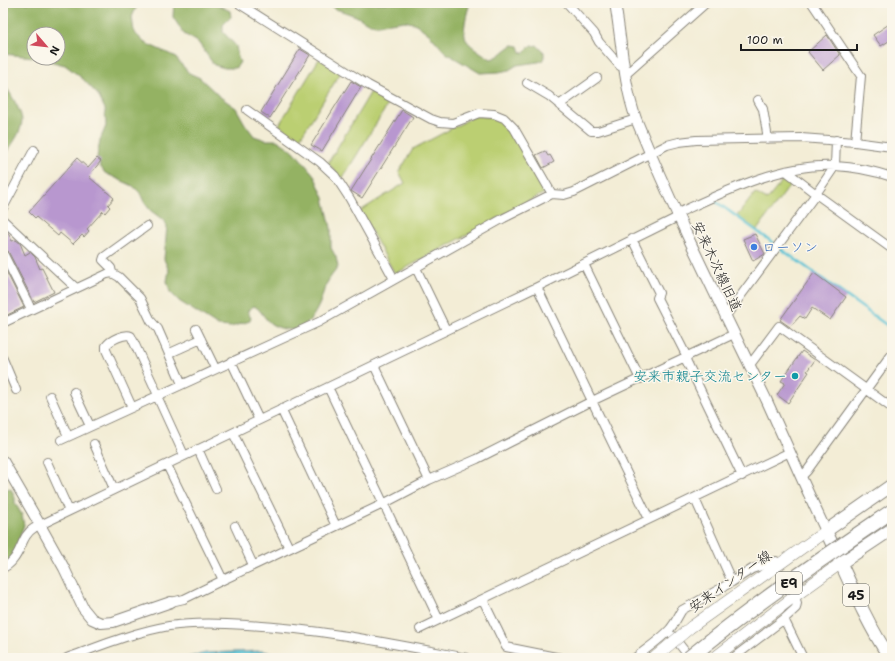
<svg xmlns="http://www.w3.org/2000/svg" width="895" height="661" viewBox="0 0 895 661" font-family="'Shantell Sans','Klee One',sans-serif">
<rect width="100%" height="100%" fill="#fbf7ec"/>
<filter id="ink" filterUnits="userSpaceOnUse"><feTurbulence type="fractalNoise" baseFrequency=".025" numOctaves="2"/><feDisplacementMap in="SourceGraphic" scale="8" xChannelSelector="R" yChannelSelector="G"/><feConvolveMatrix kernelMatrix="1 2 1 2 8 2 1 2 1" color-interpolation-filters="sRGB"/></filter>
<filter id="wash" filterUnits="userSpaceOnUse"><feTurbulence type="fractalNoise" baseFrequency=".012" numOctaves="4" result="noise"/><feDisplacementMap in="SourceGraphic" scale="16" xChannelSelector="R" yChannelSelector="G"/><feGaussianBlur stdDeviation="0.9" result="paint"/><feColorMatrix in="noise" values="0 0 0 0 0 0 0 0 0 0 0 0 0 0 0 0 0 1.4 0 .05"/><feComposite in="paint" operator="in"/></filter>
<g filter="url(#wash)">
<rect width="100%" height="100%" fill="#f3edd6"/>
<path fill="#bbcf72" stroke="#6c7647" d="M319,59L341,72L299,140L279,125Z
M372,90L390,101L342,179L328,163Z
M475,116L501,118L513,132L546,192L395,274L360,211L405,183L399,172L413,149Z
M787,175L794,180L757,230L737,216L755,193L767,200Z"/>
<path fill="#94b264" stroke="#586740" d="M3,3H138L132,17L134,32L145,43L174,56L189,73L200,78L219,96L236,108L245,124L254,136L266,140H277L294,151L314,175L324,198L331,228V248L336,257L338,267C334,273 329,278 326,285C323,291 322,299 319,305C309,327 296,336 273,325C264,320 262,310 254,306L248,310V313L251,318L250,321L231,327L218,326L179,301L170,292L167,281L169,271L164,259L167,226L163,220L150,210L144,202L140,193L133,186L105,173L100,166L97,157L100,140L106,126L105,109L98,95L83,79L65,65L37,58H58V34H34V57L3,54Z
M174,3H214L230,11L231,17L223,25V32L236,46L238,58L240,62L236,68H225L214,65L198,42L184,34L173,17Z
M330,3H470C467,13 461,31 467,41C470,46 486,56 491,59C500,57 505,49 513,45L519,46L521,52L524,53L529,47L537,45L544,52V57L542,61L538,62L517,65L509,70L499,72L480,73L446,53L429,34L416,24L405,21L375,25L366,22L356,16L333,8Z
M3,83C9,91 21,110 22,120C22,133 10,147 3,157Z
M3,488L11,489L15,498V503L22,515L24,525L15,551L8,562L3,565Z"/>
<path fill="#5ac3d6" stroke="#3b7079" d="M262,651L314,658H185L206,653Z"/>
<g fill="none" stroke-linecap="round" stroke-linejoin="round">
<path stroke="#5ac3d6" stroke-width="2.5" d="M715,201L775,244
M781,249L892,329"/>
</g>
<g id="blocks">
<path fill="#b897cf" d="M892,22V39L881,46L873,35Z
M827,35L840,55L823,70L808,52Z
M300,49L310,55L270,118L261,112Z
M351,81L361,87L322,151L311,145Z
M402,110L413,117L362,198L351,191Z
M545,151L548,156L550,155L554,162L543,168L536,155Z
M77,158L88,168L97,158L101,161L91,173L92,174L89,177L114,198L108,205L110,207L105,213L103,211L87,229L89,231L84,237L82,235L73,244L60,233L58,236L36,217L35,218L29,212Z
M3,228L7,231L12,241L16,240L20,243L25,255L30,252L35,257L40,269L42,268L54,292L34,302L8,251L3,248Z
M755,234L765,254L753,261L743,239Z
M3,265L24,307L3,317Z
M814,273L846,297L830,320L812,308L805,319L800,316L790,327L780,320Z
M802,351L815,360L807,371L809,372L788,403L777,395L785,383L781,381Z"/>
</g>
</g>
<g filter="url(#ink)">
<use href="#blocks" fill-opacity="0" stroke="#888479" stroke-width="1"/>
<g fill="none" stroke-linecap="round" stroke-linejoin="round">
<g stroke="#888479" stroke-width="10">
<path id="minor" d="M238,3L368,85L431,119L440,122L453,123L479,113L494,114L504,118L514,128L552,194
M567,3L594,33L599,42L620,66H624
M812,3L861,76L855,142
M625,75L706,3
M527,83L549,96L591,131H598L636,119
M758,100L763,109L768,139
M559,105L597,78
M247,110L320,162L335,176L350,199L394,279
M786,171L816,194L892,249
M3,208L34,150
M676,214C724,192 782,163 835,166C854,167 874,171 892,177
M3,220L76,288
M632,239L659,293L657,298L687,357
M3,253L31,309
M584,264L640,379
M416,268L446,330
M112,273L111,268L103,260L104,257L147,226
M537,287L649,519
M725,317L816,194L835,166L836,140
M3,323L107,274L112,273L119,277L140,298L151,321L158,329L182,384
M196,329L215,368
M170,353L201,339
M685,358L742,476
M3,359L16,390
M231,361L259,420
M374,365L429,480
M749,366L779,326L892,408
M328,387L439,620
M74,392L90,426
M50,396L68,436
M157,396L184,455
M132,407L106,350V346C110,340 125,333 131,336L158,395
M281,409L336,526
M233,433L289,548
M61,440L319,322L504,218L552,194L564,195L574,192L667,145L679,142L696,140L801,138L855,142L892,147
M94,444L114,489
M198,449L216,489
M47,462L69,511
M167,465L223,580L383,504L429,480L477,459L592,401L734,334
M801,477L807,471L892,354
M695,499L732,582L752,569L776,561L780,564
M235,526L253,565
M3,568C7,566 10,564 13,560C22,550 22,535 34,528L537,287L678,217
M483,600L506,647L561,658
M171,602L184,599L223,580
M784,619L803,658
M420,629L790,452
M673,636L690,658
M67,658C100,646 134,632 169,626C195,622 221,623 247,625C321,629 394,644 467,658
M635,658C646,649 660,640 670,629C676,622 678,616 682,610L732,582
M733,658L784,619L796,608L797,603L795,596"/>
</g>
<g stroke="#888479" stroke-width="12">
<path id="tertiary" d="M615,3C622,42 623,82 636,119C675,215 721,306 766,399C786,443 805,487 826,531
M3,461L40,525L64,568L83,608L92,619L101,623L113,622L171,602"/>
</g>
<g stroke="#888479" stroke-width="12">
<path id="secondary" d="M691,627L826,531
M714,658L795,596L841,563"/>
</g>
<g stroke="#888479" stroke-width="14">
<path id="primary" d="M841,563L892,529
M890,658C864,619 846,573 826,531L892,485"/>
</g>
<use href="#minor" stroke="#fff" stroke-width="8"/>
<use href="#tertiary" stroke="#fff" stroke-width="10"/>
<use href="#secondary" stroke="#fff" stroke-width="11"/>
<use href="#primary" stroke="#fff" stroke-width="12"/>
<g stroke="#888479" stroke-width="12" stroke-linecap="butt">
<path id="secondary-bridge" d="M654,658L691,627"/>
</g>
<g stroke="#888479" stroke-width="16" stroke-linecap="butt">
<path id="motorway-bridge" d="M689,658C753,605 823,558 892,511"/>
</g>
<use href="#secondary-bridge" stroke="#fff" stroke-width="11"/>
<use href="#motorway-bridge" stroke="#fff" stroke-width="14"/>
</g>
</g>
<circle fill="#3f7fe0" stroke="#fbf7ec" stroke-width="1.5" cx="754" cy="247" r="4"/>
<circle fill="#0f9aa8" stroke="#fbf7ec" stroke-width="1.5" cx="795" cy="376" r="4"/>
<g text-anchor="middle" stroke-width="3" stroke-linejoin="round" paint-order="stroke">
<g fill="#fbf7ec" stroke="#5f5e5a" stroke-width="1">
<rect x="776" y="572" width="26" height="22" rx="3"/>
<rect x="843" y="584" width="26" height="22" rx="3"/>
</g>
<g font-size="13" font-weight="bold" fill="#1c1c1c">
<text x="789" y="588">E9</text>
<text x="856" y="600">45</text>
</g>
<g font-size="14" fill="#366cbe" stroke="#fbf7ec" text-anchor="start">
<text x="762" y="252">ローソン</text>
</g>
<g font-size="14" fill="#1c1c1c" stroke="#fbf7ec">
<text transform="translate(717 266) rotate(65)" y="5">安来木次線旧道</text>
<text transform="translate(730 581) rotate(-35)" y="5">安来インター線</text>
</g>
<g font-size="14" fill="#0d838f" stroke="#fbf7ec" text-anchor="end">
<text x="787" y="381">安来市親子交流センター</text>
</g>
</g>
<rect width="895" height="661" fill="none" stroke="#fbf7ec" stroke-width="16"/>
<g transform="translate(46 46) rotate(118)"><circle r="19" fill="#fbf7ec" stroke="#a29f99"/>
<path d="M0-3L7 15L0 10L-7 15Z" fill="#d1495b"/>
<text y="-6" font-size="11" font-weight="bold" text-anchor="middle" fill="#1c1c1c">N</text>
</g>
<path d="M741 44v6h116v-6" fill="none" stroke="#1c1c1c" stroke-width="2"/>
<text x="747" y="44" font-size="12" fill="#1c1c1c" stroke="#fbf7ec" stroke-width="3" paint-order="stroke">100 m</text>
</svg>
